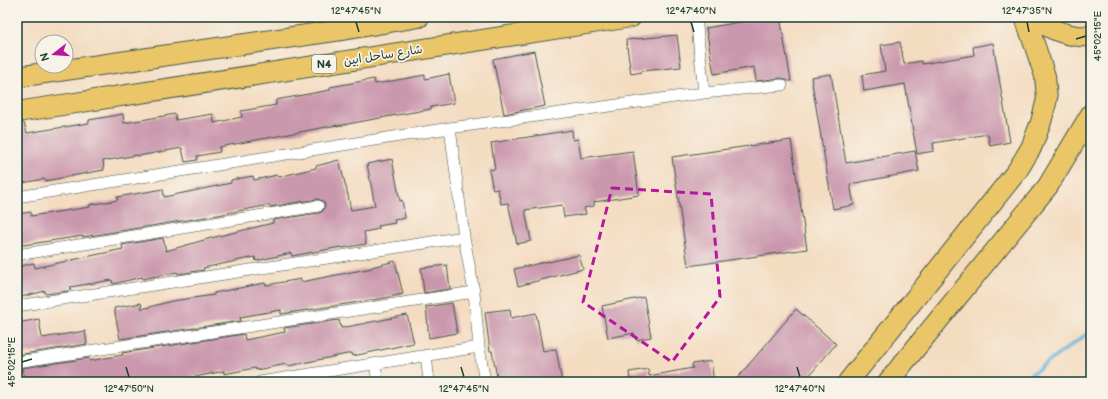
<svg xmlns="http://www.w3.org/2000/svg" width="1108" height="399" viewBox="0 0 1108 399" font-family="'Balsamiq Sans','Playpen Sans Arabic',sans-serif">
<rect width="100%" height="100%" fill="#f7f3e8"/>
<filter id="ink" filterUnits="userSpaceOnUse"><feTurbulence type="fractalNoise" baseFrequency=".025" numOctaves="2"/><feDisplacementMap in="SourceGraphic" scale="8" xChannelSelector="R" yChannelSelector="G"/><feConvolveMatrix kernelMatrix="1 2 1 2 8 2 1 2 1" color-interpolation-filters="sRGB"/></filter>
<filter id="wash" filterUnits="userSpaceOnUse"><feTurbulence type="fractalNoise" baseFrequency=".012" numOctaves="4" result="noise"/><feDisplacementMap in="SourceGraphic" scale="16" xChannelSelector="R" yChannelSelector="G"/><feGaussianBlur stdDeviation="0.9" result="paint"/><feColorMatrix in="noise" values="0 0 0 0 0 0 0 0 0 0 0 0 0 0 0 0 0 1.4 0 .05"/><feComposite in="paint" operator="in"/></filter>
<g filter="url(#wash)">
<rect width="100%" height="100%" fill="#f4dcc1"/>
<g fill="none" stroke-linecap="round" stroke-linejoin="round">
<path stroke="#5db1d9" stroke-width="4" d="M1020,382L1091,331"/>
</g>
<g id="blocks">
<path fill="#ca98ad" d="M769,17H780L791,81H788L785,79L781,78L756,81L754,67L714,74L706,28Z
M677,35L681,67L642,71V72L631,74L626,40Z
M900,42L904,64L922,61V64L974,55L973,47L993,43L1010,142L990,146L988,134L933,143L934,151L917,154L905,84L864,91L862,75L885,71L881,45Z
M534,51L545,106L504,114L493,59Z
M449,74L454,103L431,107V109L380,118L337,126V125L219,147L220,152L197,156V160L185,162L182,148L138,156V155L103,161L104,170L45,181L44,179L17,184V123H24L27,133L89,123V120L123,114L124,123L175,114L176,120L213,114L214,123L242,117L241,111L276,105V100L330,90V87L374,79L375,84L425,75V79Z
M831,74L846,163L915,151L919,171L850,184L854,205L833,209L811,77Z
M572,130L573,140L578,139L581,158L633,151L639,195L594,202V206L584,208L586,214L564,217L562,205L525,210L531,241L517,244L508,203L501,204L498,189L493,190L489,170L495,169L491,143Z
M791,140L807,249L688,266L672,157Z
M392,159L400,201L402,200L405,218L394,220L395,223L378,226L379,229L364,232L366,244L342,248L341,247L292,256L291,253L256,261L255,257L203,268L204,270L178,274L177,272L143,279L142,277L113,284L112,280L70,287L71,290L68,291L46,294L45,291L17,298V267L34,263L35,268L123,249L122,245L163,238L166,251L211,238L273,223V220L319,213L323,211L325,205L323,201L317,199L270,207L269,205L218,215L83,237L82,236L17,246V214L31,212V216L90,207L89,205L118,200L117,197L163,189L164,197L231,183V180L253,176L254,180L277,175L278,177L316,168V166L339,160L348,195L351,210L375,206L367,164Z
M579,255L583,269L518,286L514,269L549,261V262Z
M395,261L403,294L385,298L281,314V310L240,317L241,321L120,339L114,308L141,303L142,309L172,301L214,295V293L265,283L266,285L301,279V282L372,268V267Z
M447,265L450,289L424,293L421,268Z
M644,297L651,337L636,340L634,333L608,338L602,306Z
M452,303L457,333L429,338L426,307Z
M510,309L511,318L536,313L543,351L556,349L562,382H498L492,351H490L485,312Z
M796,309L836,344L804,382H734Z
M407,315L414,343L353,356L352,353L288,366L287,364L256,370L255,368L224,374V371L172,382H25L22,368L89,358V361L123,355L122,353L244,334L245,340L285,332L284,328L339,320L341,328Z
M39,319L42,338L85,331L87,344L17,355V323Z
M711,361L714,382H630L629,372L648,369L649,376L693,368L692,364Z"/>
</g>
</g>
<g filter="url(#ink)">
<use href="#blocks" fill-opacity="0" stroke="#3f5549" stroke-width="1"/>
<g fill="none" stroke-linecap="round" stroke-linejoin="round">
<g stroke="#3f5549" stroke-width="12">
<path id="street" d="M696,17L704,93
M450,128L464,237L474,292L479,347L485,382
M17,197L450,128L704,93L782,85
M17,255L318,206
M17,306L464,237
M426,355L429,382
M17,362L474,292
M375,364L378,382
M260,382L479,347"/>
</g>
<g stroke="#3f5549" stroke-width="22">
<path id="highway" d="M1034,17C1048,30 1072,38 1091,36
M17,77L341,30L419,17
M17,112L631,17
M848,382L1017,171L1031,148L1041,122L1047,99L1045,76L1025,17
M888,382L1048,186L1091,114"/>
</g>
<use href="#street" stroke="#fff" stroke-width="11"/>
<use href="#highway" stroke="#ebc669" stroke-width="20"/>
</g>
</g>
<path fill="none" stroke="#b5179e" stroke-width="3" stroke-dasharray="8 5" stroke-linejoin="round" d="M612,188L711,194L720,297L672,362L583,302Z"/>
<path fill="none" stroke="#1f3d34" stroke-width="1.5" d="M356,22L359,32M691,22L694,32M1027,22L1029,32M1076,39L1086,36M22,362L32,359M126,367L129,377M461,367L464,377M797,367L800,377"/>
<g text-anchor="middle" stroke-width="3.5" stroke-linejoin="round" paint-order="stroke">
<rect fill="#f7f3e8" stroke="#60746a" stroke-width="1" x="312" y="55" width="24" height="18" rx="3"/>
<g font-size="11" font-weight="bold" fill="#1f3d34">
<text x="324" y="68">N4</text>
</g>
<g font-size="12" fill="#1f3d34" stroke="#f7f3e8">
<text transform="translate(383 55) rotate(-9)" y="4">شارع ساحل ابين</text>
</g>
</g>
<rect width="1108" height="399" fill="none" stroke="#f7f3e8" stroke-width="44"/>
<g transform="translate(54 54) rotate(253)"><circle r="19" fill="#f7f3e8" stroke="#a1aaa0"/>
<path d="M0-3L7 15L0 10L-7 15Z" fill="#b5179e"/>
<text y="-6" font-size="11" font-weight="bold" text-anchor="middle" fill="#1f3d34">N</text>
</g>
<rect x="22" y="22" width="1064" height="355" fill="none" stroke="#1f3d34" stroke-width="1.5"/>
<g font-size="10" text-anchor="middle" fill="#1f3d34">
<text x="356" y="14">12°47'45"N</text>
<text x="691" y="14">12°47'40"N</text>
<text x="1027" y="14">12°47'35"N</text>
<text transform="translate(1097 36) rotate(-90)" y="4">45°02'15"E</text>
<text transform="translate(11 362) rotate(-90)" y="4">45°02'15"E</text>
<text x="129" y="392">12°47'50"N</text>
<text x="464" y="392">12°47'45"N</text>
<text x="800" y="392">12°47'40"N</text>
</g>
</svg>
